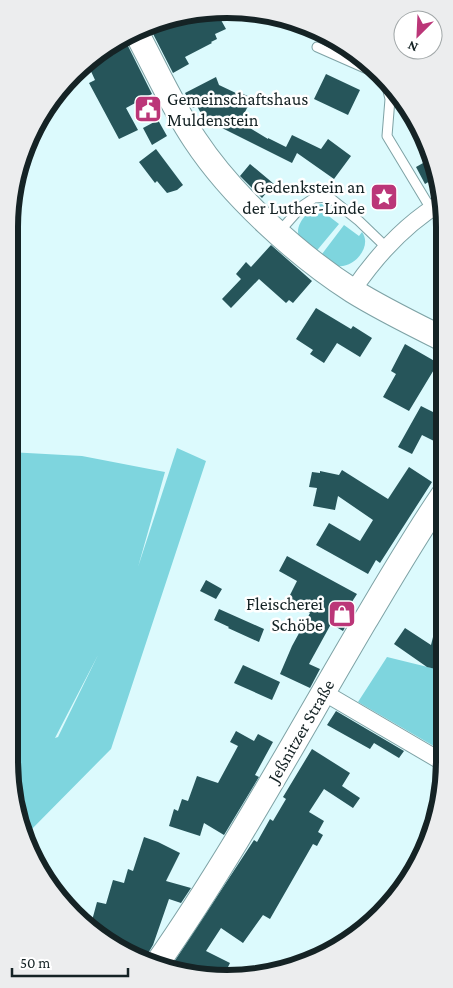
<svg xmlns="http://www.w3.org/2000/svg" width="453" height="988" viewBox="0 0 453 988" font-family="'Crimson Pro',serif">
<rect width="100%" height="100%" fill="#dcfafd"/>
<path fill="#7ed5de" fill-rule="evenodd" d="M321,204L328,206L330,209L326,214L339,224L314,254C310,250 302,245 300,239C292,225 310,209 321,204Z
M344,225L359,236L362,232C373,247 353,269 337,266C331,265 324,260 319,258Z
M177,448L206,461L111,749L24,837L20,832L9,761V452L82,456L165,472L138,567ZM98,655L58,737L55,738Z
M387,657L444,671V752L358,702Z"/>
<path fill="#26555a" d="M216,11L226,29L215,34L217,39L211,42L212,43L185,57L189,64L173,73L148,24Z
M127,44L152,94L126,108L138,130L119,139L89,83L95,80L89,67L114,54L112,51Z
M326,74L360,90L348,115L314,99Z
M216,77L219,85L238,94L239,92L252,98L240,122L268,139V138L286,147L292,135L321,149L328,139L351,156L334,179L297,153L292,163L204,119L197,106L193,108L185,93Z
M158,120L167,136L152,145L143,128Z
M156,149L183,185L177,190L167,193L157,181L155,183L139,162Z
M432,158L437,177L425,184L416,167Z
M250,164L274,184L262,198L240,176Z
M271,245L312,281L293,303L289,300L286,303L259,279L231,308L222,299L241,279L236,274L246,262L251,267Z
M316,308L351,329L353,326L372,338L360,357L337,343L324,363L310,354L313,350L296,339Z
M405,344L438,363L409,411L383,397L396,374L391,371Z
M421,406L443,417V429L436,442L422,435L412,454L398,447Z
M409,467L432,482L380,563L376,560L368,574L316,545L329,523L360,541L373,520L338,496L335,510L313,506L317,488L309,487L312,472L320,473V471L339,475L342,470L388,499Z
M287,556L357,594L348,608L354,611L343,631L331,624L309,664L320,669L310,688L280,674L292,646L310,613L287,601L297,581L279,571Z
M206,580L222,589L216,599L200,591Z
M219,609L264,629L259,642L228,628L229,627L214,620Z
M405,628L431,645L433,637L444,640V671L427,667L394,644Z
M243,665L280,682L272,700L234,683Z
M336,711L404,751L399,758L374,743L370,749L327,725Z
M236,731L254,741L258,734L273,742L255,775L259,777L224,835L204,823L200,836L169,826L174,809L178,811L182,799L188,801L197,776L218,783L238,746L230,742Z
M312,749L350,773L342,786L360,798L353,808L324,789L309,812L324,821L318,832L323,835L317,846L313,844L270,919L263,915L243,943L221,928L206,951L230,963L224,975H184L171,970L174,962L254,840L257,842L270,819L273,821L286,799L283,797Z
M144,837L158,842L180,853L166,881L191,888L181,903L169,899L153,945L144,960L118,950L90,928L97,902L106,904L113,880L124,883L128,869L133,871Z"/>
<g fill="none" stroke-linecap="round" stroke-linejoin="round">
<g stroke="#7ea2a5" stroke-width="11">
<path id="lane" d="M317,47L376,73L386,83L390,99L387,136L431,209
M279,232L302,206L314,198L329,197L359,221L386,247"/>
</g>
<g stroke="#7ea2a5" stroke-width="18">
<path id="street" d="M353,290C377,255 405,224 442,202
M323,692L444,763"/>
</g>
<g stroke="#7ea2a5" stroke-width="26">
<path id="secondary" d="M135,30C155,67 172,106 195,140C232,196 297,255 353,291C382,309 413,324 443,339
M156,965C233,855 297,736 365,621C390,579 415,536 443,495"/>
</g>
<use href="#lane" stroke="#fff" stroke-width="9"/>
<use href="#street" stroke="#fff" stroke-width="16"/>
<use href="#secondary" stroke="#fff" stroke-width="24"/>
</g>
<defs>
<g id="civic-square" transform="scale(1.4375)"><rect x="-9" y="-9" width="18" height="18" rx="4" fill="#bb3678" stroke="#fff"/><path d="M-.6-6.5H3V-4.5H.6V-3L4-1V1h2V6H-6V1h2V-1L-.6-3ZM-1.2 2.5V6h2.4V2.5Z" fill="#fff"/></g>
<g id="sight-square" transform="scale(1.4375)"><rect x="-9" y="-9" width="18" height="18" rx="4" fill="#bb3678" stroke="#fff"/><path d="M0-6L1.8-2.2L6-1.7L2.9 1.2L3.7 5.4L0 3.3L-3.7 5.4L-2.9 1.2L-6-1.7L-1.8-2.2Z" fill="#fff"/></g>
<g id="shop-square" transform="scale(1.4375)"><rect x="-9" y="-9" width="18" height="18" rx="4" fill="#bb3678" stroke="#fff"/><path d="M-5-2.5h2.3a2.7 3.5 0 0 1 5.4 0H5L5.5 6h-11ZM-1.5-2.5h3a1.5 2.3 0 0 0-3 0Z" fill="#fff"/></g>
</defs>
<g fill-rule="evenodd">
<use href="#civic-square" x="148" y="109"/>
<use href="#sight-square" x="384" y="197"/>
<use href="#shop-square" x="342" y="614"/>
</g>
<g text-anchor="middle" stroke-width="5" stroke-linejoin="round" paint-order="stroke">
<g font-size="18" fill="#152325" stroke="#fff" text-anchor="end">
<text x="167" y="105" text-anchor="start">Gemeinschaftshaus<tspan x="167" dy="21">Muldenstein</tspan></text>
<text x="365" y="193">Gedenkstein an<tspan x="365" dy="21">der Luther-Linde</tspan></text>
<text x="323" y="610">Fleischerei<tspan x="323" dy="21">Schöbe</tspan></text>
</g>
<g font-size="18" fill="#152325" stroke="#fff">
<text transform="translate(301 731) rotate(-60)" y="6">Jeßnitzer Straße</text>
</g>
</g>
<path d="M0 0H453V988H0ZM227 18H227A209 209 0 0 1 436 227V761A209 209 0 0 1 227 970H227A209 209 0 0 1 18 761V227A209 209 0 0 1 227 18Z" fill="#ecedee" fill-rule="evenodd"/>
<path fill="none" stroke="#152325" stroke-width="6" d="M227 18H227A209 209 0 0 1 436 227V761A209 209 0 0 1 227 970H227A209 209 0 0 1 18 761V227A209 209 0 0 1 227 18Z"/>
<g transform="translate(418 35) rotate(204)"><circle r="24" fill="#ffffff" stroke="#a1a7a8"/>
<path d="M0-4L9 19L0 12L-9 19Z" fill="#bb3678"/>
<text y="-8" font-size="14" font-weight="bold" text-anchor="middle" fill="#152325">N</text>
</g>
<path d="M12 968v8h116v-8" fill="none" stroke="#152325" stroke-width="2.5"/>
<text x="20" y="968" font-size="15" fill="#152325" stroke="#ffffff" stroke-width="4" paint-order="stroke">50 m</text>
</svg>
